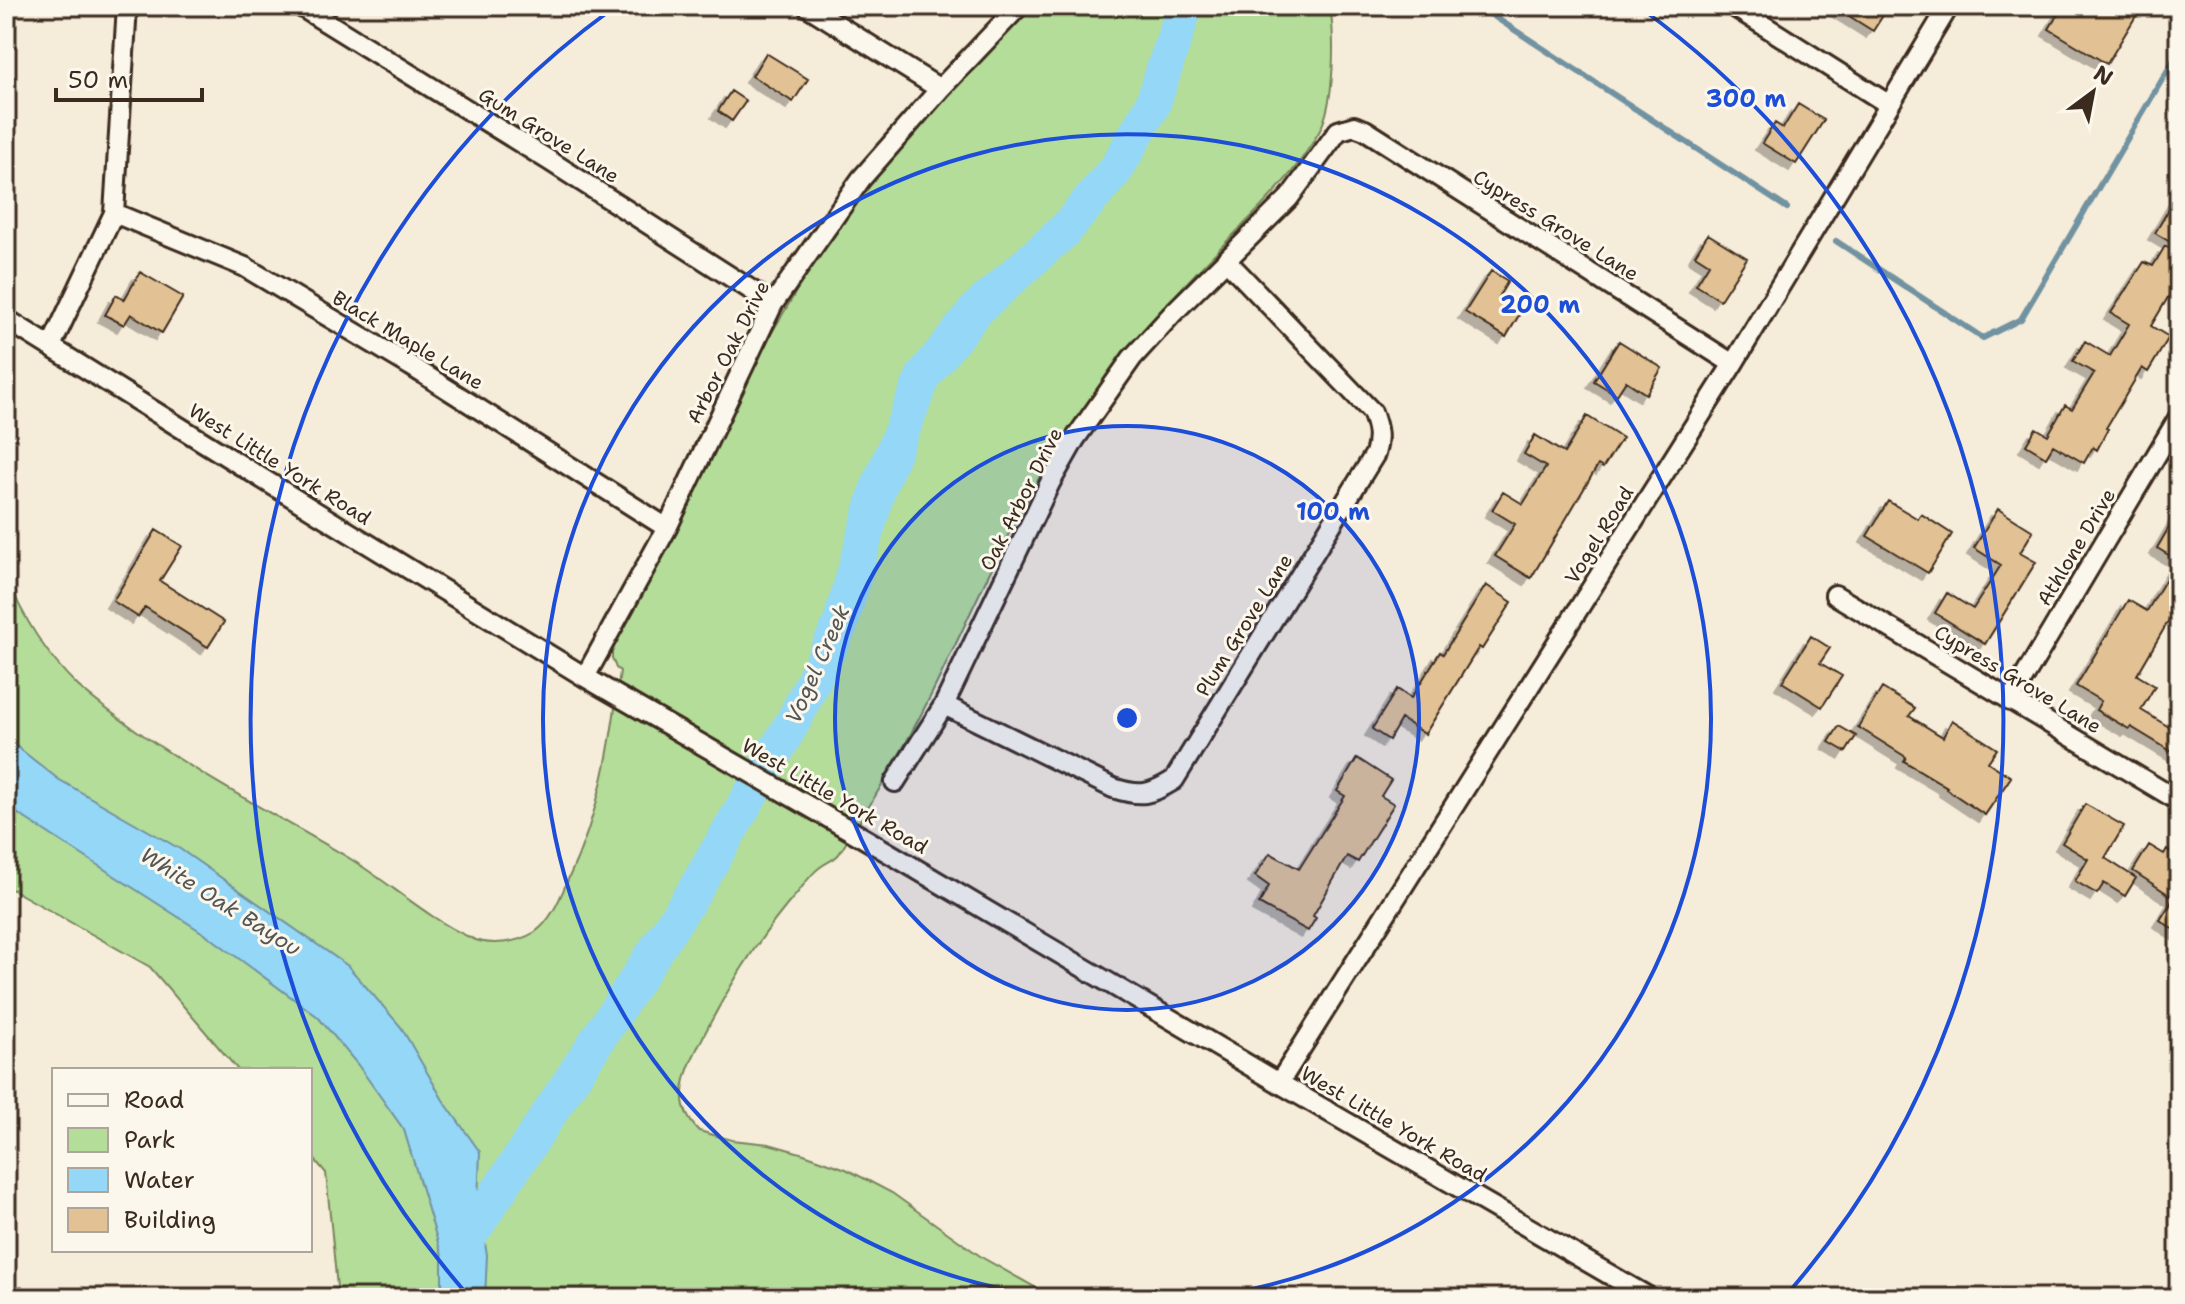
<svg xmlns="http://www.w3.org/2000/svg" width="2185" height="1304" viewBox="0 0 2185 1304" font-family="'Shantell Sans',sans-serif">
<defs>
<filter id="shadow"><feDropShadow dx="-7" dy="7" stdDeviation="0" flood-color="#0004"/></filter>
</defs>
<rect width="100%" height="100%" fill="#f6ecda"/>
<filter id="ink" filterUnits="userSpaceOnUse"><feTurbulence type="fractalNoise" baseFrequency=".0125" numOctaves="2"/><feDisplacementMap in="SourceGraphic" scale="16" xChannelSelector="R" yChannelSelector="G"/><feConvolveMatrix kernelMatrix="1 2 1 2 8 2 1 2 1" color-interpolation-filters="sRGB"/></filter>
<g filter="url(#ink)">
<path fill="#b4dd99" stroke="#78845c" stroke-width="2" d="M1029,6H1330C1335,38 1335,103 1319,132C1288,187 1239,227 1196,273C1148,323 1106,376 1067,433C1012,515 974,609 930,697C903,751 872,803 839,854C833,861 826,862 819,868C811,874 805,883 799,891C761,934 730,984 704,1035C695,1053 684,1072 683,1093C682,1108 689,1121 699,1131L732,1140L769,1144L804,1154L846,1169L892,1193L983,1258L1054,1298H338L326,1173L310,1154V1070H238L150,967L6,886V575C22,616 46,655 78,686C99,705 123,721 146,737C211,782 281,818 349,858C390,883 427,918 471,938C490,947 517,943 535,932C551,921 560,898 567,882C601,809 610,750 620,671L616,668L612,658V652L621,630L668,541L754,363L804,278L859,196L888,159L950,89L1014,26Z"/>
<path fill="#95d7f6" stroke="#7192a0" stroke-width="2" d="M6,738L58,779L180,849L348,966L401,1027L443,1100L480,1152L478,1203L487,1255L485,1298H442V1256L404,1130L358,1065L318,1017L211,938L6,806Z"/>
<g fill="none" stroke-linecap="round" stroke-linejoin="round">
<path stroke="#7192a0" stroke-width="6" d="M1478,6L1787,208
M1836,241L1983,338L2021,319L2179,51"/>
<path stroke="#95d7f6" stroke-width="36" d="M468,1238L695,890L794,720L840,625L878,489L924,375L977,309L1065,230L1117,168L1152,106L1185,6"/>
</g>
<path fill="#e2c294" stroke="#3b2a1e" stroke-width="2" filter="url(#shadow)" d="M1833,6H1889L1873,31Z
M2063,6H2142L2107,64L2049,29Z
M766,53L808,79L793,102L752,76Z
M731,91L746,101L732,121L718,111Z
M1798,104L1824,120L1796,164L1762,143L1775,123L1783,128Z
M2179,192V230L2172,243L2155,233Z
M1708,234L1747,258L1720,300L1696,285L1709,264L1695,255Z
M2165,246L2179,254V279L2151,326L2169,337L2148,372L2142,368L2106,428L2108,429L2097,450L2093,447L2084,463L2053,445L2046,457L2026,445L2036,428L2048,435L2065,405L2072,409L2094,373L2073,361L2085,341L2110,356L2129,324L2111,313L2144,262L2153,266Z
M1491,271L1508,281L1499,296L1522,310L1506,337L1465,312Z
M140,272L183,297L162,333L131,314L124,325L105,315L116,295L124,300Z
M1619,341L1662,368L1646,394L1626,381L1617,395L1594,381Z
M1587,416L1622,438L1603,468L1598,465L1531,578L1495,556L1515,524L1492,510L1503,492L1523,504L1546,467L1524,454L1535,435L1564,453Z
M1888,501L1918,519L1921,514L1952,534L1928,573L1867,536Z
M1998,509L2033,531L2020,553L2036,562L1985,644L1935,613L1947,593L1973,609L2001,565L1974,548Z
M2179,510V603L2137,675L2155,686L2141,710L2179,733V756L2131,727L2129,729L2096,710L2101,701L2076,686L2128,600L2147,611L2177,560L2157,548Z
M156,530L182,546L160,581L224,622L208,647L145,607L138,617L113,601Z
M1486,585L1512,602L1482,649L1479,647L1425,734L1401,719L1389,740L1372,729L1397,689L1411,698L1440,652L1443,654Z
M1811,636L1830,648L1820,663L1842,676L1822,707L1782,682Z
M1882,688L1915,708L1909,716L1943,737L1952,720L1997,749L1988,762L2011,777L1985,815L1946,789L1947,787L1904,761L1906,757L1858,727Z
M1839,726L1856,736L1846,752L1829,742Z
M1357,758L1391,780L1381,796L1394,804L1358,862L1347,856L1313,916L1316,918L1308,931L1259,904L1269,886L1255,876L1270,853L1299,869L1345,796L1337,791Z
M2085,804L2124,826L2105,858L2136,878L2125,896L2104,883L2097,894L2075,881L2088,859L2062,843Z
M2149,845L2164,854L2167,849L2179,857V933L2160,920L2174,898L2133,871Z"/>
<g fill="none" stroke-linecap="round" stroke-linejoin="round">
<g stroke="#3b2a1e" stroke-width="24">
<path id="minor" d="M300,6L550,161L773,304
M807,6L940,89
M1733,6L1888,104
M114,213L245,267L411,366L667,528
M6,319L316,512L585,677L867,840L1279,1083L1650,1298
M51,346L114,213L127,6
M1835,595L2179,801
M585,677L667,528L773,304L861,179L940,89L1019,6
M2010,701L2179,417
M944,705L1113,788C1141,797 1150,795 1174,780L1375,454C1380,438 1378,428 1372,412L1226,260
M895,782L944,705L1050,483L1075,439L1132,358L1174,312L1289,198L1338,131L1354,126L1365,130L1733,364
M1279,1083L1733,364L1949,6"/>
</g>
<use href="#minor" stroke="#fbf7ec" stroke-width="18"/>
</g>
</g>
<circle cx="1127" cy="718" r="292" fill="#1d4ed8" fill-opacity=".12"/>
<g fill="none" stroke="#1d4ed8" stroke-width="4">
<circle cx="1127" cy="718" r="292"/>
<path d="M1056 1298A584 584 0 1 1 1198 1298"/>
<path d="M466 1293A876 876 0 0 1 612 9M1642 9A876 876 0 0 1 1788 1293"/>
</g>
<g text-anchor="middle" stroke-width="6" stroke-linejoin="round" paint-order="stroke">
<g font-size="20" fill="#3b2a1e" stroke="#fbf7ec">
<text transform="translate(549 135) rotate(32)" y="7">Gum Grove Lane</text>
<text transform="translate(1556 225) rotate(32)" y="7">Cypress Grove Lane</text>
<text transform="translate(408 340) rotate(31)" y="7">Black Maple Lane</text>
<text transform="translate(728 352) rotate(-63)" y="7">Arbor Oak Drive</text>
<text transform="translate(280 464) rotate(32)" y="7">West Little York Road</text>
<text transform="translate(1021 499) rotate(-63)" y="7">Oak Arbor Drive</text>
<text transform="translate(1599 535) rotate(-58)" y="7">Vogel Road</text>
<text transform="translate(2076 547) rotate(-59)" y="7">Athlone Drive</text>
<text transform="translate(1244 625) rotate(-58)" y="7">Plum Grove Lane</text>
<text transform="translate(2018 679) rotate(31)" y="7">Cypress Grove Lane</text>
<text transform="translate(835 796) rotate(30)" y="7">West Little York Road</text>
<text transform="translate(1394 1124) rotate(30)" y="7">West Little York Road</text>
</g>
<g font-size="22" font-style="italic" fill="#525554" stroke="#fbf7ec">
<text transform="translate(817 664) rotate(-66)" y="8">Vogel Creek</text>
<text transform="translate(221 901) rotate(32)" y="8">White Oak Bayou</text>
</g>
</g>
<circle cx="1127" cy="718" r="12" fill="#1d4ed8" stroke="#fbf7ec" stroke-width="4"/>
<g font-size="24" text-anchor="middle" font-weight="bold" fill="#1d4ed8" stroke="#fbf7ec" stroke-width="6" stroke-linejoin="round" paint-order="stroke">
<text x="1746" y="107">300 m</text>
<text x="1540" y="313">200 m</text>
<text x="1333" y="520">100 m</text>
</g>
<rect width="2185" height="1304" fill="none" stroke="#fbf7ec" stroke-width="32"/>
<rect x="16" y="16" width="2153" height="1272" fill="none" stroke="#3b2a1e" stroke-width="3" filter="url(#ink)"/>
<rect x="52" y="1068" width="260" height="184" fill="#fbf7ec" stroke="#aea59a" stroke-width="2"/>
<rect x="68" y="1094" width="40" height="12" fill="#fbf7ec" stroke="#aea59a" stroke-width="2"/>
<text x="124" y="1108" font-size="24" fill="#3b2a1e">Road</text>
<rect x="68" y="1128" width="40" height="24" fill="#b4dd99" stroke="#aea59a" stroke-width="2"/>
<text x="124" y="1148" font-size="24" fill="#3b2a1e">Park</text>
<rect x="68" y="1168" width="40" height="24" fill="#95d7f6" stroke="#aea59a" stroke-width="2"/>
<text x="124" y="1188" font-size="24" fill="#3b2a1e">Water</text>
<rect x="68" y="1208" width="40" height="24" fill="#e2c294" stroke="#aea59a" stroke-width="2"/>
<text x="124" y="1228" font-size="24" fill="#3b2a1e">Building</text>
<g transform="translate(2093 92) rotate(32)" stroke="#fbf7ec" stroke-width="6" paint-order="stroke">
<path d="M0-6L14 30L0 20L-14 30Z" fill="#3b2a1e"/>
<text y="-12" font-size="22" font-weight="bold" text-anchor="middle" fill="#3b2a1e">N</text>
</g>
<path d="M56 88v12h146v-12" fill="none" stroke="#3b2a1e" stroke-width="4"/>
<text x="68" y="88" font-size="24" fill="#3b2a1e" stroke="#fbf7ec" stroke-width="6" paint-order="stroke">50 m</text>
</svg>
